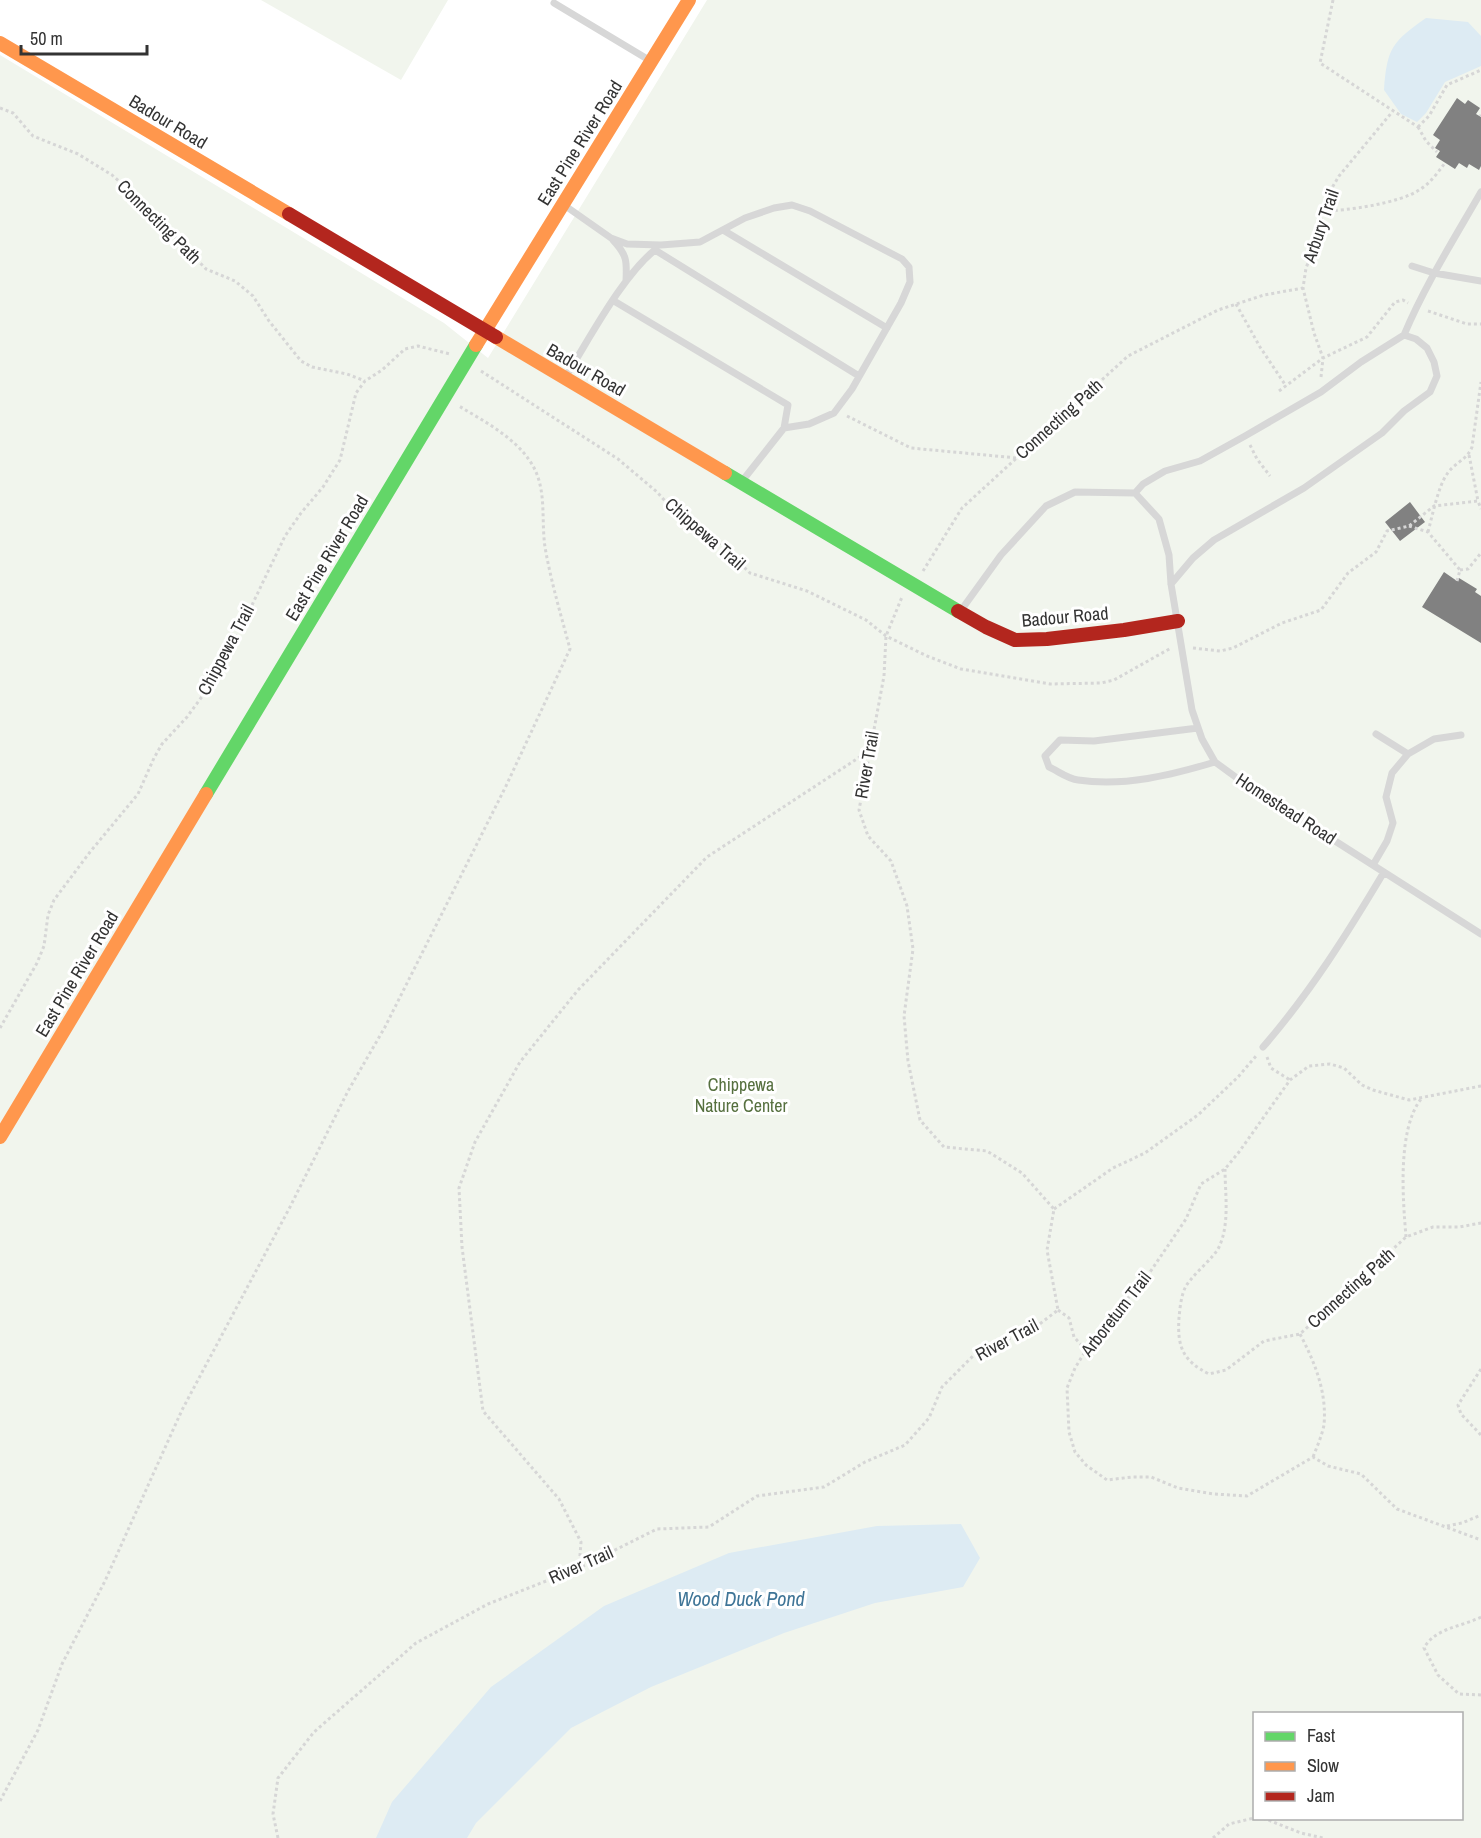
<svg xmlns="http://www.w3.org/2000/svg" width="1481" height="1838" viewBox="0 0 1481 1838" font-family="'Archivo Narrow',sans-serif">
<rect width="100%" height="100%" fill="#fff"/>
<path fill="#f1f5ed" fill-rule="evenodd" d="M261,0H448L401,80Z
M707,0H1481V1838H0V55L444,323L488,358ZM1254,1714H1462V1818H1254Z"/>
<path fill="#ddebf3" d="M1426,18L1468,22L1481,36V66L1445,82L1426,113L1417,122L1401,114L1384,90C1387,48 1392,42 1426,18Z
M961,1524L980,1558L963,1587L875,1603L784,1633L651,1687L571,1728L476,1823L467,1838H376L392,1802L491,1687L604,1606L729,1553L877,1526Z"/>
<path fill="#818181" d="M1457,98L1465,104L1468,100L1480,108L1476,114L1481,117V166L1479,170L1469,164L1467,168L1459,163L1455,169L1436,157L1440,151L1435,148L1440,140L1433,135Z
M1410,502L1425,522L1400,541L1385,522Z
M1444,572L1457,581L1459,578L1477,589L1475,592L1481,596V643L1422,607Z"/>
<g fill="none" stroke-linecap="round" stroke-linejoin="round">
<path stroke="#d6d6d6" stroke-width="3" stroke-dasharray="3 3" stroke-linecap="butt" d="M1333,0L1320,63L1418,127
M0,108L13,113L33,136L78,154L112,175L130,191L206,269L235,281L253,296L269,321L301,361L312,367L347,374L365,381
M1480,116L1481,115
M1418,127L1429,116L1447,85L1481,70
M1418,127L1426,141L1437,152
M1323,211C1346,211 1400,203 1419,190C1430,184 1438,172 1445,163
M1236,304L1260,347L1286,386
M1428,311L1467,324H1481
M481,371L618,459L657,492L673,510L714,538L750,573L807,591L866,620L886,636L927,656L961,669L1050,684L1101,683L1114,680L1171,648
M1321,377L1323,358L1314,333L1303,288L1306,268L1316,243L1323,211L1329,193L1339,176L1393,111
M1279,391L1323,358L1367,337L1395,302L1403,300L1408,303
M847,416L911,448L1017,458
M1250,445L1257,459L1270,476
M1469,455L1478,501
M1409,526L1428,532L1460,570L1457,581
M1428,532C1432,517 1438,487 1447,474C1454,463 1467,460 1472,447L1481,382
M1460,570L1468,569L1481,553
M923,571L962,508L1128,356L1218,310L1264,295L1303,288
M1193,648L1220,651L1233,648L1282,623L1321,610L1348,573L1376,552L1387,531L1409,526L1434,506L1478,501L1481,509
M0,1028L37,963L44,946L48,915L54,900L90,852L138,794L154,758L162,744L187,717L209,687L230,651L285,536L301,513L323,487L340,460L356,393L365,381L382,370L405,349L418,346L450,354
M1267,1057L1271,1068L1290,1080
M1481,1086L1409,1100L1373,1090L1362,1085L1344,1068L1330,1064L1309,1066L1290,1080L1239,1152L1225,1169L1201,1184L1186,1219L1144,1281L1099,1329L1075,1368L1067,1388L1069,1432L1075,1452L1086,1465L1107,1480L1132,1477H1151L1178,1488L1214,1494L1247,1496L1313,1457L1328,1466L1361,1474L1397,1509L1481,1540
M1225,1169C1225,1193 1230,1224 1219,1247C1213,1259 1194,1273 1186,1286C1181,1295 1180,1308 1179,1318C1177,1347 1183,1361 1209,1374L1226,1370L1264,1341L1300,1334L1406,1237L1433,1227H1459L1481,1223
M1054,1209L1113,1168L1145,1153L1198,1115L1238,1077L1256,1056
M1406,1237C1403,1200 1397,1130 1421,1099
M1058,1310L1069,1318L1074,1337L1085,1349
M1300,1334C1315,1363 1327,1392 1324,1425C1322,1435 1317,1447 1313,1457
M1481,1369L1458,1405L1461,1414L1481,1435
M1447,1526L1462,1523L1481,1515
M579,1568L581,1542L559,1499L483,1411L462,1247L459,1188L475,1142L520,1062L578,990L707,857L869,751
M1481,1617C1461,1627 1435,1628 1424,1648L1438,1675L1459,1694L1481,1695
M0,1801L38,1730L62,1664L105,1581L182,1410L290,1207L348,1091L385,1027L506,786L570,649C561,615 551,582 545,547C541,520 547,491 533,466C517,438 485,422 459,406
M1263,1818L1301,1833L1323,1838
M278,1838L273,1814L278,1778L314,1732L416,1643L488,1604L579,1568L657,1529L709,1527L757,1496L824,1487L865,1462L905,1445L929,1418L942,1387L974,1355L1037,1326L1058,1310L1047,1250L1054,1209L1022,1173L987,1151L944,1147L920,1120L908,1061L904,1016L913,949L907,906L891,861L868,836L859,810L884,676L886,636L902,597
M1213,1838L1229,1824L1254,1818"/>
<path stroke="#d7d7d7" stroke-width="7" d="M554,3L649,60
M564,205L611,238L627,244L661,245L700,242L745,218L774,208L792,205L810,211L902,259L909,267L910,282L901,303L852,389L834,413L809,424L784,428L743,480
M723,230L887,328
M613,240C627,255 627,261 626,281
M655,250L859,376
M1412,266L1434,273L1481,281
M614,301L788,405L784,428
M1404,335C1425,285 1454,239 1481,192
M566,376C590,338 622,276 656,249
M1135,493L1143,484L1165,471L1200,461L1245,436L1321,392L1361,362L1404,335L1416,339L1427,348L1434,362L1437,376L1430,392L1404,411L1382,433L1304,488L1214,540L1193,558L1171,584
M962,609L1001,555L1046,506L1075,492L1135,493L1159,519L1169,555L1171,584L1192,710L1202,739L1215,762L1241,781L1481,934
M1198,728L1094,741L1060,740L1045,756L1049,767C1058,771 1068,779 1078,780C1124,787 1172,775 1215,762
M1376,734L1408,754
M1373,865L1387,841L1393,823L1386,797L1392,773L1408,754L1434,739L1461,735
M1263,1047C1310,993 1347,934 1384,872"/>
<path stroke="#63d668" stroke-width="14" d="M725,473L958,611
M206,794L476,345"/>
<path stroke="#ff974d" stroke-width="14" d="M0,43L289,214
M496,337L725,473
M476,345L689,0
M0,1137L206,794"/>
<path stroke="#b3261e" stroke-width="14" d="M289,214L496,337
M958,611L986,627L1015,640L1047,639L1124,630L1178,621"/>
</g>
<g text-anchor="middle" stroke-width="6" stroke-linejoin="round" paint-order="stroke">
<g font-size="18" fill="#333" stroke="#fff">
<text transform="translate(168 122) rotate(31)" y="6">Badour Road</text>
<text transform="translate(580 143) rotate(-58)" y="6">East Pine River Road</text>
<text transform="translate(159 222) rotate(45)" y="6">Connecting Path</text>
<text transform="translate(1321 226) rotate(-71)" y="6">Arbury Trail</text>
<text transform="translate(586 370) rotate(30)" y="6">Badour Road</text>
<text transform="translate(1059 419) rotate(-42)" y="6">Connecting Path</text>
<text transform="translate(705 534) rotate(41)" y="6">Chippewa Trail</text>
<text transform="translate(327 558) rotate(-59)" y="6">East Pine River Road</text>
<text transform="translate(1065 617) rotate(-5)" y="6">Badour Road</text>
<text transform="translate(226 650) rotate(-62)" y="6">Chippewa Trail</text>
<text transform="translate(867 765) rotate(-80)" y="6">River Trail</text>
<text transform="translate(1286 809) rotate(33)" y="6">Homestead Road</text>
<text transform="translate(77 974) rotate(-59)" y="6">East Pine River Road</text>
<text transform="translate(1351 1288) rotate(-42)" y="6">Connecting Path</text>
<text transform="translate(1116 1314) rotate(-52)" y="6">Arboretum Trail</text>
<text transform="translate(1007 1340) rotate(-28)" y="6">River Trail</text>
<text transform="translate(581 1565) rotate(-24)" y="6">River Trail</text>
</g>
<g font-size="18" fill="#56703f" stroke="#fff">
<text x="741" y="1091">Chippewa<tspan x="741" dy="21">Nature Center</tspan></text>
</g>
<g font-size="20" font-style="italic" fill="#3f7597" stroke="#fff">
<text x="741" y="1606">Wood Duck Pond</text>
</g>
</g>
<rect x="1253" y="1712" width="210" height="108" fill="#ffffff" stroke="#adadad" stroke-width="1.5"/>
<rect x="1265" y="1732" width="30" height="9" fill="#63d668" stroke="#adadad" stroke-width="1.5"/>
<text x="1307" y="1742" font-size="18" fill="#333333">Fast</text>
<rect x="1265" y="1762" width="30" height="9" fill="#ff974d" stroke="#adadad" stroke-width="1.5"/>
<text x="1307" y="1772" font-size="18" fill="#333333">Slow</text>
<rect x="1265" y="1792" width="30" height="9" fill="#b3261e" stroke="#adadad" stroke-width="1.5"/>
<text x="1307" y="1802" font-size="18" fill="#333333">Jam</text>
<path d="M21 45v9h126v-9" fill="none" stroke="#333333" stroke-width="3"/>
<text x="30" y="45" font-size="18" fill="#333333" stroke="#ffffff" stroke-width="4.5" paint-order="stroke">50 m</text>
</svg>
